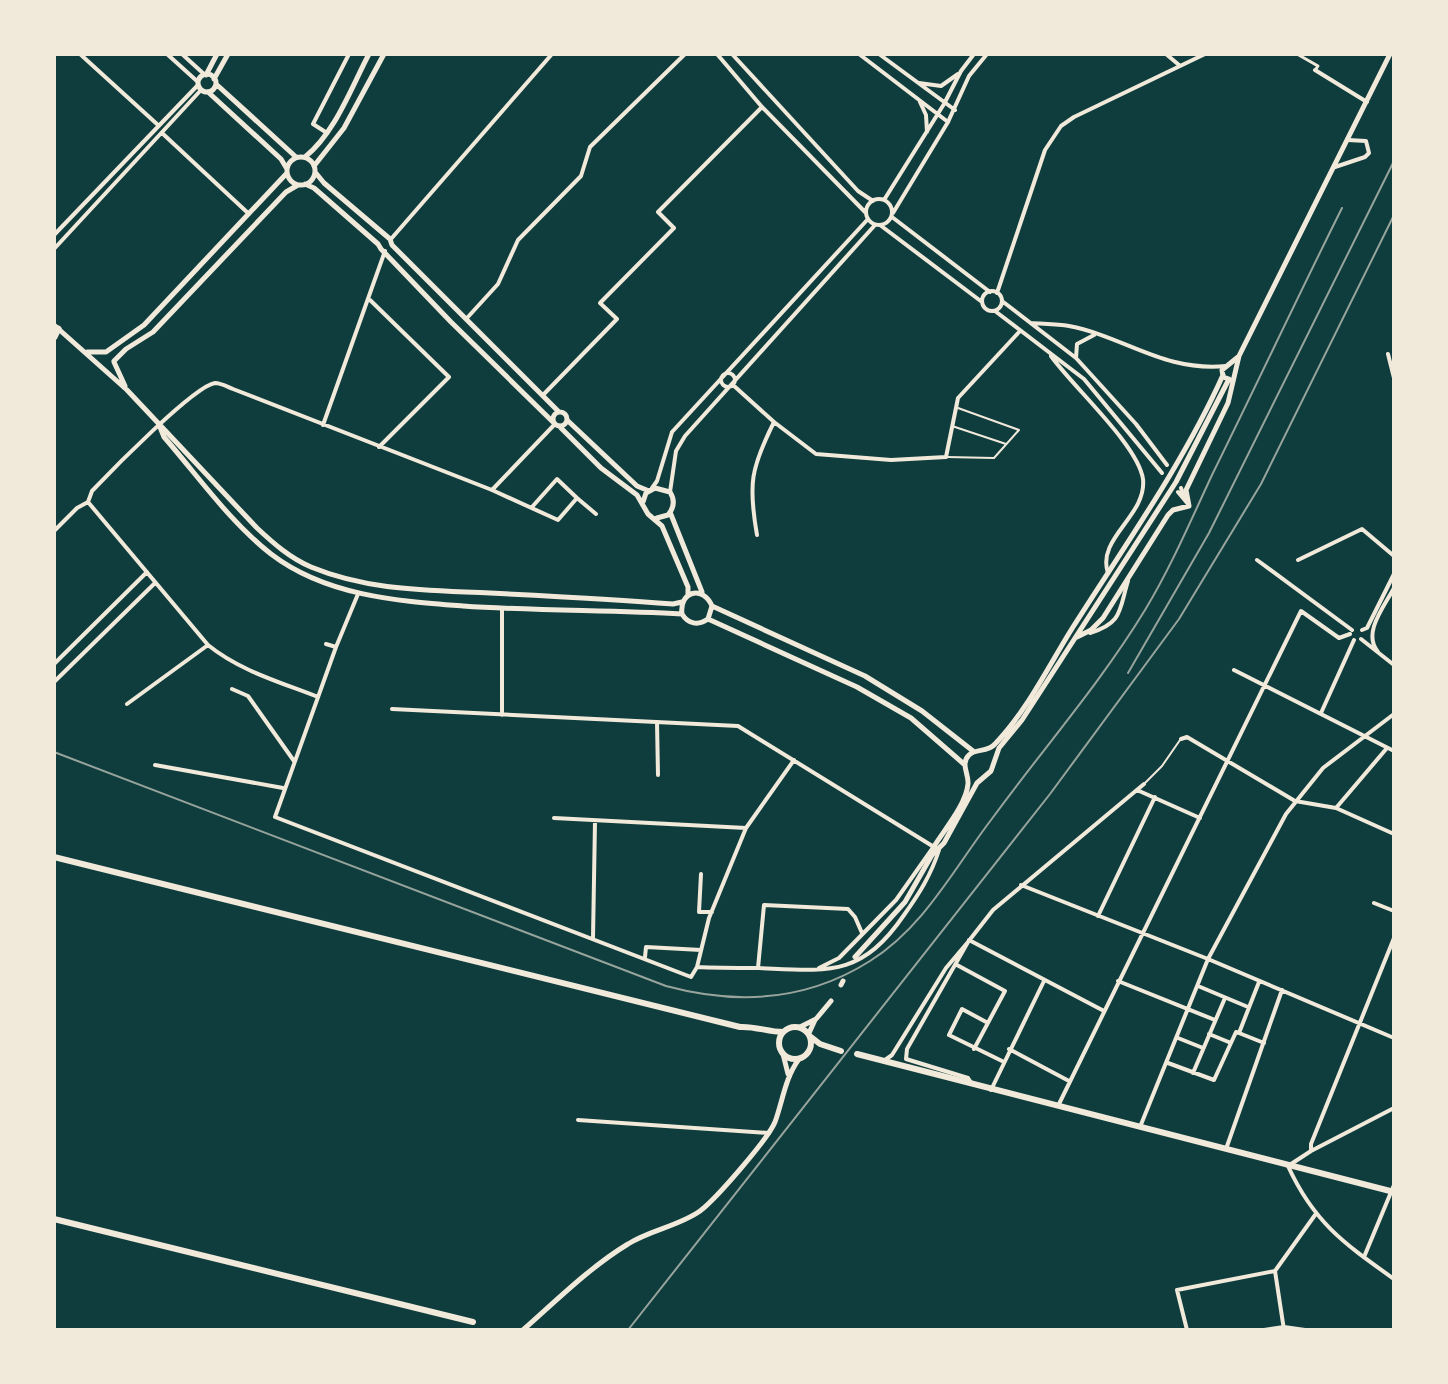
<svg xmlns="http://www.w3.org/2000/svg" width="1448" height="1384" viewBox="0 0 1448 1384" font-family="Poppins,sans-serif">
<rect width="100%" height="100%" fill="#0f3d3e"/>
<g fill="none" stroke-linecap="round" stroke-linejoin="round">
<path stroke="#f1e9da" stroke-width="2" d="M952,426L1006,444
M947,457L994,458L1019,430L958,408
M1144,784L1162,766L1180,740"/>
<path stroke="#f1e9da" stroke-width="3" d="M1297,54L1318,66L1316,69"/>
<path stroke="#f1e9da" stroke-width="4" d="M80,54L158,125
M167,54L198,82
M182,54L205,75
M717,54L762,107L866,213
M732,54L858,191L873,201
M859,54L948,122
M879,54L955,110
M1166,54L1179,65
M1315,70L1367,102
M919,83L941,86L958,74
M920,102L926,115L927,132
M162,133L249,214
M327,133L313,124L349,54
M1335,167L1365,157L1369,153L1366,141L1348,140
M866 212a13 13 0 1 1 26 0a13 13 0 1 1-26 0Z
M884,200L944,104L961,71L974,54
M893,213L948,122L969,76L987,54
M892,217L990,292
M880,225L982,302
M54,235L198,85
M391,239L552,54
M54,249L201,90
M982 301a10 10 0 1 1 20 0a10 10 0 1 1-20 0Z
M997,293L1045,150L1061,126L1074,117L1205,54
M370,300L449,377L379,447
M1002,301L1076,358L1136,424L1167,465
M995,311L1084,379L1162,473
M467,318L498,284L518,240L581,176L590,147L685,54
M1031,323C1044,324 1057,324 1069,326C1126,337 1163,372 1226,366
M1388,354L1394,378
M1051,356C1073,387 1138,445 1143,479C1147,516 1096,538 1108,573
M1076,358L1077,344L1094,335
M721 380a7 7 0 1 1 14 0a7 7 0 1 1-14 0Z
M733,385L774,422C751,468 748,484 757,535
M543,395L617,319L600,303L674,228L658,212L762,107
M774,422L816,454L891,460L946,457L958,398L1020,331
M323,425L385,251
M652,488L657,481L672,432L868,219
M1181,488L1184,497
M492,490L555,424
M670,492L676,451L685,436L875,225
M1178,492L1188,504
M532,507L557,479L577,498
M54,531L77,508L88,502
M1257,560L1352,630
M1298,560L1362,529L1394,556
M358,594L336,647L275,817L691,977L697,967L709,918L746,828L794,760
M1362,630L1367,628L1394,574
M1090,633C1123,623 1119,610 1128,581
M1361,639L1394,665
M326,644L336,647
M1378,652C1362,633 1384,607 1394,588
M54,664L147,572
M1234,670L1394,751
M54,682L155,583
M232,689L248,696L294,761
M318,697C280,682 240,671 208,645L88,502L92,491C111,471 194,386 215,383C221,383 228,387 233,389L492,490L558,520L577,498L596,514
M127,704L208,645
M392,709L738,726L934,847
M1321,713L1354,640
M502,715V609
M657,722L658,775
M1181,739L1187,737L1295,801L1336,808L1394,834
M155,765L283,788
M1137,790L1200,818
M1336,808L1387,748
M554,818L746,828
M701,874L699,912H712
M1021,885L1208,959L1394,1038
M1374,903L1394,911
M1098,916L1155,797
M593,938L595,821
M1394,938L1311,1144V1151L1288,1166C1314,1223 1345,1244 1394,1279
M969,940L1104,1011
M645,957L646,947L701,950
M957,965L1005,991L974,1049
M697,967C717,968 738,968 758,968C827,971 861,978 904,915C919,894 931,875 939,850
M758,968L764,905L848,909L855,917L862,933
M819,968L839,958L896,900L932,849
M1118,981L1215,1020
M1259,982L1239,1033L1264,1043
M1198,986L1248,1007
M988,1023L962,1009L949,1035L1002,1061
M1209,1034L1231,1043
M1178,1038L1203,1048
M1009,1049L1069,1081
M885,1060L892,1055L946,968L968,942
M1168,1063L1214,1080L1236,1032L1239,1033
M1193,1073L1225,998
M972,1084L968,1078L906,1059L907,1049L968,942L993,910L1144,784
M991,1090L1044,981
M1058,1106L1301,611L1339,638L1350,634
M578,1120L769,1133
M1140,1127L1208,959L1286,814L1323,768L1394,714
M1226,1149L1282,990
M1311,1151L1394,1108
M1364,1257L1394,1185
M1187,1330L1177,1290L1275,1271
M1264,1330L1284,1327L1305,1330
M1284,1330L1275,1271L1315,1215"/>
<path stroke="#f1e9da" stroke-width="5" d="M198 83a9 9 0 1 1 18 0a9 9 0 1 1-18 0Z
M206,75L217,54
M214,79L228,54
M216,84L296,157
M208,92L281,159L287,169
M287 171a14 14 0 1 1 28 0a14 14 0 1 1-28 0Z
M305,157C335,133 351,88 369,54
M314,166L344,128L384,54
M315,172L324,183L390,239L392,245L559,412
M305,184L314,188L378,244L381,249L451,322L554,423
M54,325L127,390L257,528C273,543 290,558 311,567C369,591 429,590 490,593C551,596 612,599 673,604L682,602
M87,352H106L144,325L287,173
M114,361L126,349L153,332L286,192L298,185
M114,362L125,386
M1229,379L1223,377L1222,370L1238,357
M553 419a7 7 0 1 1 14 0a7 7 0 1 1-14 0Z
M567,420L637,486L649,491
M559,426L601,468L637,495L648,514L662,526L688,587V595
M160,427L164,437C198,476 230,522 271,554C326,596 397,601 463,606C536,611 609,610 682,614C688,624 698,626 708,619L712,606
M643,502L646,493L655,488L670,492C675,500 674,508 668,515L657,518
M670,512L702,592
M682,614C679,591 703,585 712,606L865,676L922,711L973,751
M708,619L857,687L911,718L965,765
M1077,637L1091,630L1103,618L1168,515L1173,510L1189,506L1186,490L1228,403L1239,356L1390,54
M932,854L933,848C944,830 966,805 968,784C969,774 960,764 969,755C976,748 987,753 995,744C1027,711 1049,665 1073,627C1125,545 1183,464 1223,375
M855,957L905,902L932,855L944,843L977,783L991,771L999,748L1022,720L1176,482L1229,379
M841,985L843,981
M800,1027L816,1019L831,1001
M809,1033L815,1020
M783,1054L788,1074
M523,1330C556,1301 590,1267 628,1244C650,1230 679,1226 700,1211C716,1199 768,1139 775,1122C783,1100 785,1078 799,1059"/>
<path stroke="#f1e9da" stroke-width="6" d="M54,857L740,1027C755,1026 768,1032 783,1032
M779 1043a16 16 0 1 1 32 0a16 16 0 1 1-32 0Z
M811,1037L820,1044L841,1051
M857,1054L1394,1192
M54,1219L473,1322"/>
<path stroke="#f1e9da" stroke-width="7" d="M54,337L58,329"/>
<path stroke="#97a49c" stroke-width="2" d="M1128,673L1209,533L1394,161
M54,752L666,986C736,1005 807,1001 870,961C924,927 953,870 991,820C1042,750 1100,684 1145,610C1171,567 1191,520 1212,475C1256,386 1298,296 1342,208
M628,1330L1050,794L1179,619L1261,484L1394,215"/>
</g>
<rect width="1448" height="1384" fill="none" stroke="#f1e9da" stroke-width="112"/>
</svg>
